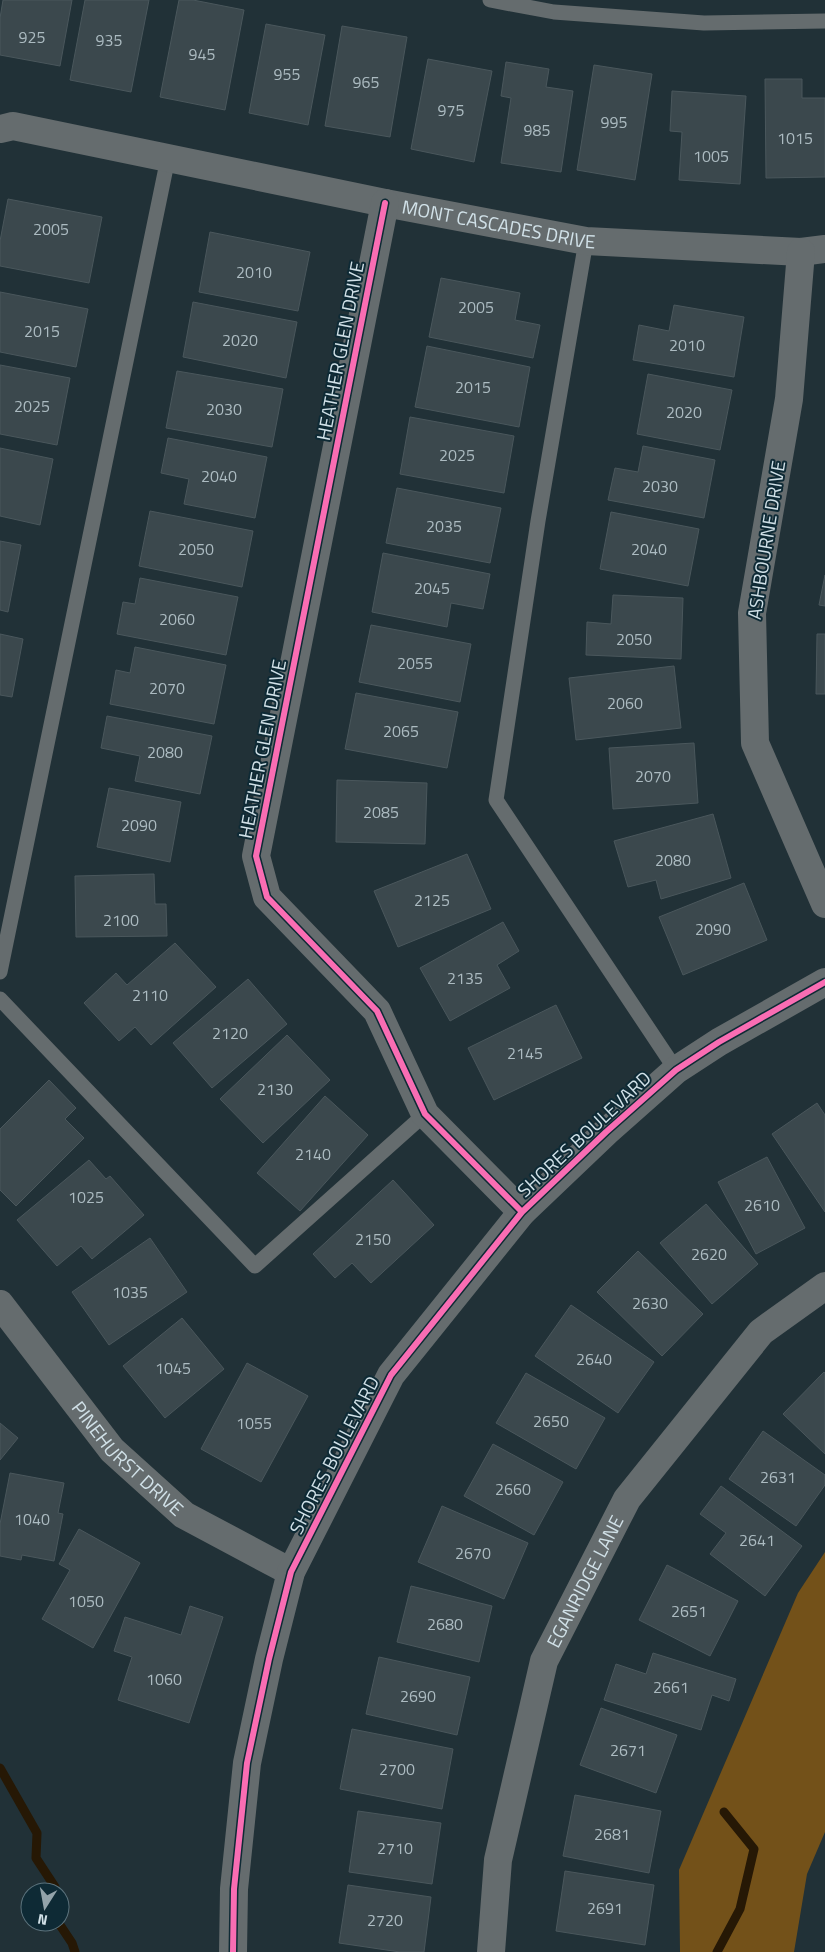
<svg xmlns="http://www.w3.org/2000/svg" width="825" height="1952" viewBox="0 0 825 1952" font-family="'Titillium Web',sans-serif">
<rect width="100%" height="100%" fill="#213137"/>
<path fill="#735119" d="M825,1552V1832L807,1874L794,1952H680L679,1870L798,1593Z"/>
<g fill="none" stroke-linecap="round" stroke-linejoin="round">
<path stroke="#261805" stroke-width="9" d="M0,1768L37,1833L36,1858L55,1887V1892
M58,1922L72,1943L75,1952
M717,1952L740,1909L754,1849L724,1812"/>
</g>
<path fill="#3b484d" stroke="#4a575c" d="M3,0H72L60,66L0,55V18Z
M85,0H149L131,92L70,80Z
M179,0H193L244,10L225,110L160,97Z
M266,24L325,35L308,125L249,113Z
M342,26L407,37L390,137L325,126Z
M428,59L492,71L474,162L411,149Z
M506,62L549,69L546,87L573,91L561,172L501,163L511,98L501,96Z
M594,65L652,74L635,180L577,170Z
M765,79H802V98H825V177L766,178Z
M672,91L746,96L740,184L679,180L682,132L670,131Z
M8,199L102,217L89,283L0,266V241Z
M210,232L310,252L298,311L199,292Z
M441,278L520,293L515,320L540,325L533,358L429,337Z
M0,292L88,309L76,367L0,352Z
M193,302L297,322L286,378L183,357Z
M674,305L744,317L734,377L633,360L639,325L669,331Z
M427,346L530,367L519,427L415,407Z
M0,365L70,378L57,445L0,434Z
M177,371L283,389L272,447L166,428Z
M648,374L732,390L720,450L637,434Z
M410,417L514,436L504,493L400,474Z
M168,438L267,457L255,518L184,504L189,479L161,473Z
M643,446L715,460L704,518L608,500L615,468L638,472Z
M0,448L53,459L40,525L0,516Z
M397,488L501,508L490,563L386,543Z
M150,511L253,531L242,587L139,566Z
M611,512L699,529L688,586L600,569Z
M0,541L21,545L8,612L0,610Z
M383,553L490,574L483,609L451,603L447,627L372,612Z
M825,575V606L819,605Z
M140,578L238,597L226,655L117,634L123,602L135,604Z
M613,595L683,598L681,659L586,655L587,622L611,624Z
M371,625L471,644L460,702L359,682Z
M0,634L23,639L12,697L0,695Z
M817,634H825V694H816Z
M135,647L226,665L214,724L110,704L116,670L130,673Z
M674,666L681,728L576,740L569,678Z
M356,693L458,712L447,768L345,749Z
M107,716L212,736L200,794L135,781L140,756L101,748Z
M694,743L698,803L613,809L609,748Z
M337,780L427,783L425,844L336,842Z
M109,788L181,802L170,862L97,847Z
M713,814L731,878L661,899L656,880L628,887L614,841Z
M467,854L491,909L398,947L374,891Z
M154,874L155,904H166L167,936L76,937L75,876Z
M744,883L767,940L683,975L659,917Z
M503,922L519,951L497,965L510,988L450,1021L420,968Z
M175,943L216,987L151,1045L135,1027L119,1041L84,1003L116,973L127,985Z
M248,979L287,1024L212,1088L173,1043Z
M556,1005L582,1058L494,1100L468,1048Z
M287,1035L330,1080L263,1143L220,1099Z
M49,1080L76,1108L65,1119L84,1138L16,1206L0,1190V1129Z
M325,1096L368,1135L300,1211L257,1173Z
M817,1103L825,1115V1212L772,1134Z
M767,1157L805,1228L756,1254L718,1182Z
M89,1160L106,1179L110,1176L144,1215L92,1259L81,1246L57,1266L17,1220Z
M393,1180L434,1225L371,1283L352,1263L335,1278L313,1254Z
M706,1204L758,1264L712,1304L660,1243Z
M150,1238L187,1292L109,1345L72,1292Z
M638,1251L703,1314L662,1356L597,1292Z
M571,1305L654,1362L618,1413L535,1356Z
M182,1318L224,1369L165,1418L123,1366Z
M247,1363L308,1396L261,1482L201,1449Z
M824,1372L825,1373V1454L783,1414Z
M526,1373L605,1418L576,1469L496,1423Z
M0,1423L18,1438L0,1460Z
M763,1431L825,1475V1485L796,1526L729,1479Z
M493,1444L563,1482L534,1535L464,1496Z
M10,1473L64,1483L58,1513L63,1514L54,1561L22,1555L21,1560L0,1556V1524Z
M721,1486L802,1546L765,1596L710,1554L726,1533L700,1514Z
M442,1506L528,1543L504,1599L418,1562Z
M79,1529L140,1563L93,1648L42,1619L70,1570L59,1564Z
M667,1565L738,1601L710,1656L639,1620Z
M411,1586L492,1606L479,1662L397,1642Z
M190,1606L223,1617L189,1723L118,1700L132,1657L114,1651L125,1617L181,1635Z
M653,1653L736,1679L729,1701L712,1695L701,1730L604,1700L616,1664L646,1674Z
M379,1657L470,1677L457,1735L366,1714Z
M601,1708L677,1735L656,1793L580,1765Z
M352,1729L453,1749L442,1809L340,1789Z
M575,1795L661,1811L649,1873L563,1856Z
M358,1811L441,1823L432,1884L349,1872Z
M565,1871L654,1885L645,1945L556,1931Z
M348,1885L431,1897L424,1952H400L339,1943Z"/>
<g fill="none" stroke-linecap="round" stroke-linejoin="round">
<path stroke="#656c6e" stroke-width="15" d="M490,0L554,12L704,23L825,21
M586,241L538,521L496,800L676,1070
M0,972L168,158
M0,999L255,1266L425,1114"/>
<g stroke="#656c6e" stroke-width="28">
<path id="s1" d="M0,129L13,126L385,203L586,241L801,252L825,249"/>
<path d="M385,203L256,856L267,897L377,1011L425,1114L522,1212"/>
<path d="M801,252L789,399L752,613L755,743L825,904"/>
<path id="s2" d="M0,1304L112,1450L184,1515L291,1572"/>
<path id="s3" d="M491,1952L498,1860L544,1661L627,1499L761,1332L825,1286"/>
</g>
<path stroke="#656c6e" stroke-width="28" d="M233,1952L234,1889L247,1763L269,1659L291,1572L391,1375L522,1212L606,1132L676,1070L719,1042L825,982"/>
<g stroke="#0e2a35" stroke-width="9">
<path id="cycleway" d="M385,203L256,856L267,897L377,1011L425,1114L522,1212
M233,1952L234,1889L247,1763L269,1659L291,1572L391,1375L522,1212L606,1132L676,1070L719,1042L825,982"/>
</g>
<use href="#cycleway" stroke="#f96db3" stroke-width="6"/>
</g>
<g text-anchor="middle" stroke-width="4" stroke-linejoin="round" paint-order="stroke">
<g font-size="16" fill="#acbbc1">
<text x="32" y="43">925</text>
<text x="109" y="46">935</text>
<text x="202" y="60">945</text>
<text x="287" y="80">955</text>
<text x="366" y="88">965</text>
<text x="451" y="116">975</text>
<text x="614" y="128">995</text>
<text x="537" y="136">985</text>
<text x="795" y="144">1015</text>
<text x="711" y="162">1005</text>
<text x="51" y="235">2005</text>
<text x="254" y="278">2010</text>
<text x="476" y="313">2005</text>
<text x="42" y="337">2015</text>
<text x="240" y="346">2020</text>
<text x="687" y="351">2010</text>
<text x="473" y="393">2015</text>
<text x="32" y="412">2025</text>
<text x="224" y="415">2030</text>
<text x="684" y="418">2020</text>
<text x="457" y="461">2025</text>
<text x="219" y="482">2040</text>
<text x="660" y="492">2030</text>
<text x="444" y="532">2035</text>
<text x="196" y="555">2050</text>
<text x="649" y="555">2040</text>
<text x="432" y="594">2045</text>
<text x="177" y="625">2060</text>
<text x="634" y="645">2050</text>
<text x="415" y="669">2055</text>
<text x="167" y="694">2070</text>
<text x="625" y="709">2060</text>
<text x="401" y="737">2065</text>
<text x="165" y="758">2080</text>
<text x="653" y="782">2070</text>
<text x="381" y="818">2085</text>
<text x="139" y="831">2090</text>
<text x="673" y="866">2080</text>
<text x="432" y="906">2125</text>
<text x="121" y="926">2100</text>
<text x="713" y="935">2090</text>
<text x="465" y="984">2135</text>
<text x="150" y="1001">2110</text>
<text x="230" y="1039">2120</text>
<text x="525" y="1059">2145</text>
<text x="275" y="1095">2130</text>
<text x="313" y="1160">2140</text>
<text x="86" y="1203">1025</text>
<text x="762" y="1211">2610</text>
<text x="373" y="1245">2150</text>
<text x="709" y="1260">2620</text>
<text x="130" y="1298">1035</text>
<text x="650" y="1309">2630</text>
<text x="594" y="1365">2640</text>
<text x="173" y="1374">1045</text>
<text x="551" y="1427">2650</text>
<text x="254" y="1429">1055</text>
<text x="778" y="1483">2631</text>
<text x="513" y="1495">2660</text>
<text x="32" y="1525">1040</text>
<text x="757" y="1546">2641</text>
<text x="473" y="1559">2670</text>
<text x="86" y="1607">1050</text>
<text x="689" y="1617">2651</text>
<text x="445" y="1630">2680</text>
<text x="164" y="1685">1060</text>
<text x="671" y="1693">2661</text>
<text x="418" y="1702">2690</text>
<text x="628" y="1756">2671</text>
<text x="397" y="1775">2700</text>
<text x="612" y="1840">2681</text>
<text x="395" y="1854">2710</text>
<text x="605" y="1914">2691</text>
<text x="385" y="1926">2720</text>
</g>
<g font-size="19" fill="#d1e1e8" stroke="#0e2a35">
<text dy="7" stroke="none"><textPath href="#s1" startOffset="509">MONT CASCADES DRIVE</textPath></text>
<text transform="translate(340 351) rotate(-79)" y="7">HEATHER GLEN DRIVE</text>
<text transform="translate(766 540) rotate(-81)" y="7">ASHBOURNE DRIVE</text>
<text transform="translate(262 749) rotate(-79)" y="7">HEATHER GLEN DRIVE</text>
<text transform="translate(584 1134) rotate(-43)" y="7">SHORES BOULEVARD</text>
<text transform="translate(334 1455) rotate(-63)" y="7">SHORES BOULEVARD</text>
<text dy="7" stroke="none"><textPath href="#s2" startOffset="201">PINEHURST DRIVE</textPath></text>
<text dy="7" stroke="none"><textPath href="#s3" startOffset="386">EGANRIDGE LANE</textPath></text>
</g>
</g>
<g transform="translate(45 1907) rotate(191)"><circle r="24" fill="#0e2a35" stroke="#5c737d"/>
<path d="M0-4L9 19L0 12L-9 19Z" fill="#93a3aa"/>
<text y="-8" font-size="14" font-weight="bold" text-anchor="middle" fill="#d1e1e8">N</text>
</g>
</svg>
